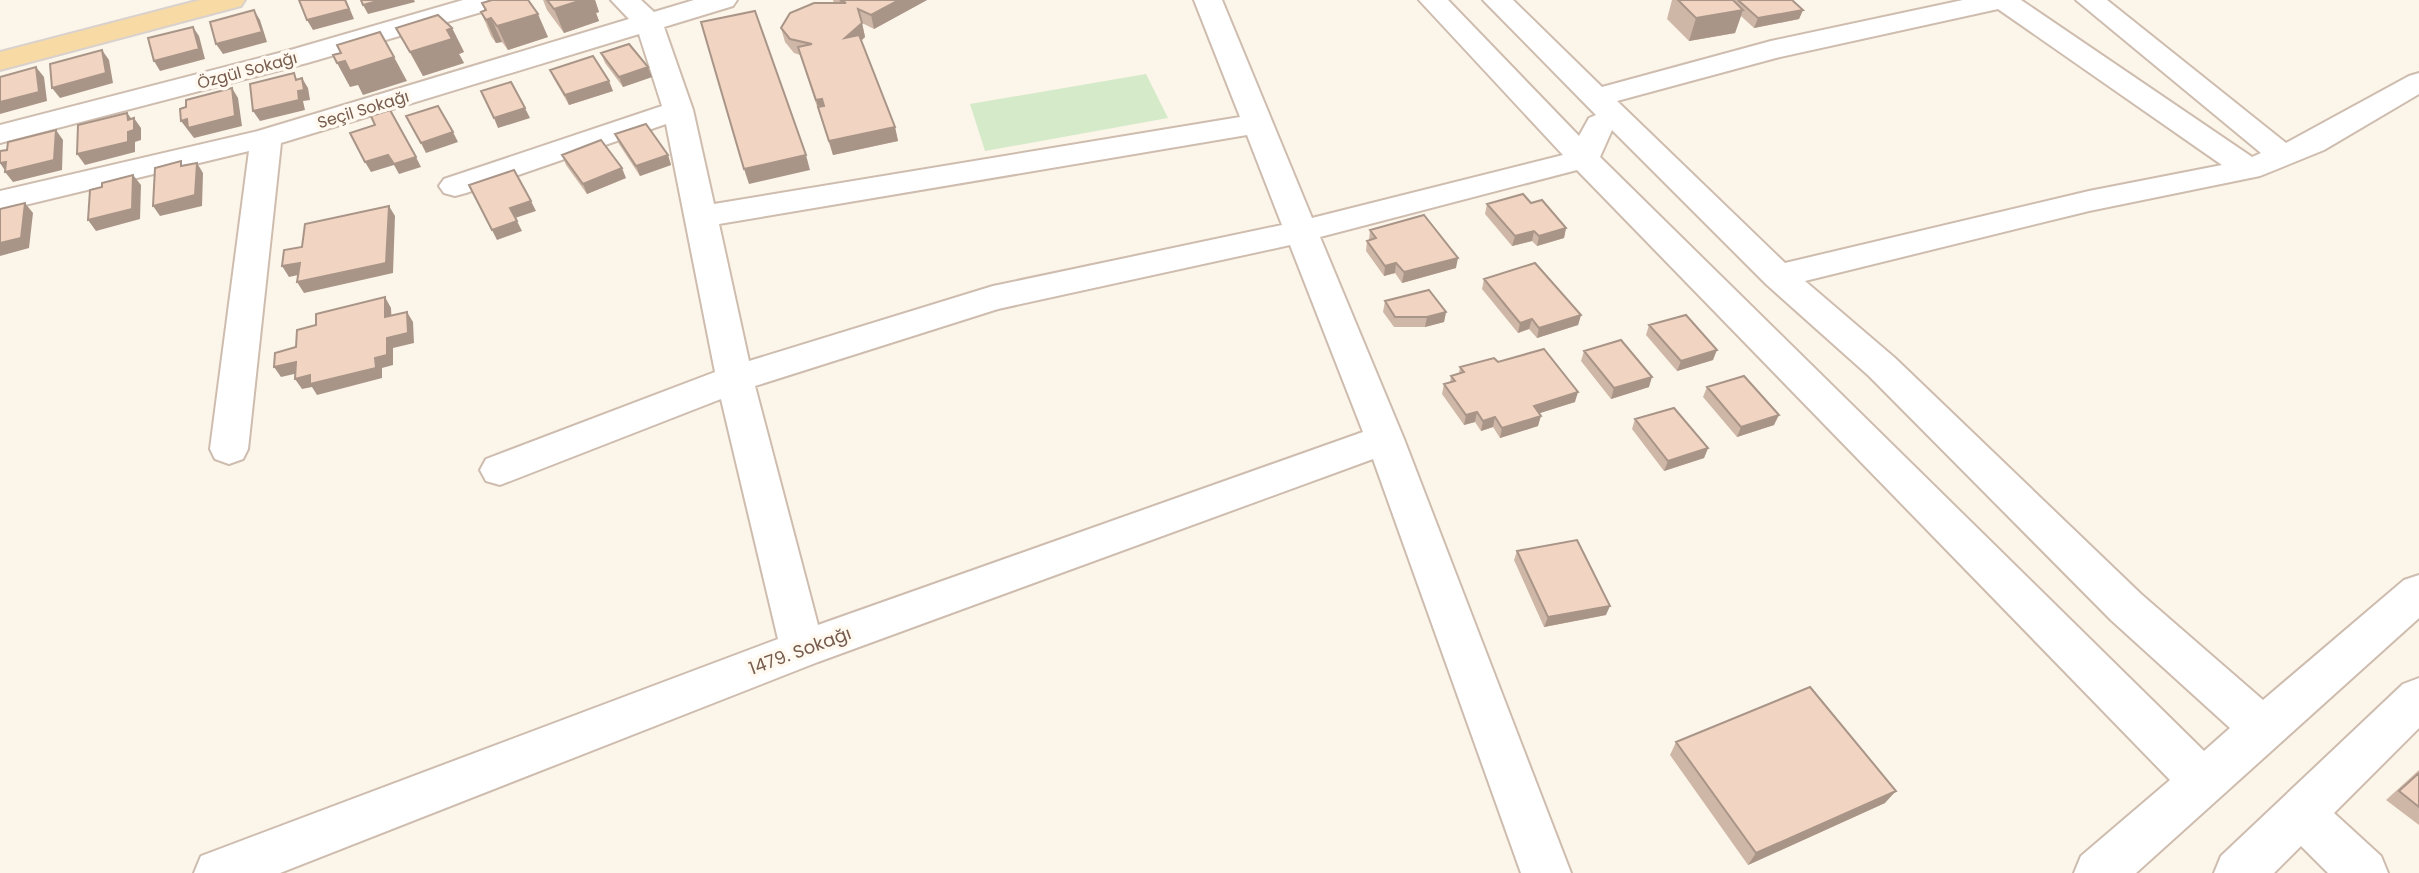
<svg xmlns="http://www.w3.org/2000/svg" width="2419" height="873" viewBox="0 0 2419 873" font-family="Poppins,sans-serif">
<rect width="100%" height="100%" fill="#fcf5e9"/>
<path fill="#d5eac8" d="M1146,74L1168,118L985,151L970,104Z"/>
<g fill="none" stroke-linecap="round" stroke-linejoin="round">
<g stroke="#cebdaf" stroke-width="4">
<path id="minor" d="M463,0H506L502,6L307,63L0,143V125L287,51Z
M611,0H641L654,12L694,0H737L733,6L664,27L693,110L714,204L1240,117L1194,0H1222L1312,218L1563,155L1419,0H1448L1579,136L1589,118L1596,115L1483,0H1513L1602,87L1771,41L1963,0H2021L2252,157L2261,153L2076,0H2107L2286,143L2409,76L2419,73V94L2324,150L2260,176L2089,211L1805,281L1895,358L2141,594L2263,700L2404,580L2419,575V618L2136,873H2074L2081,856L2170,780L1577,170L1320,237L1404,439L1571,873H1521L1373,459L818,662L280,873H194L201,856L778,639L721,399L500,485L486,481L480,470L486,459L715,372L666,124L466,193L455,196L444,193L439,186L444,179L662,106L639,34L281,143L248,449L243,459L229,464L215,459L210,449L249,151L0,211V191L258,131L629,19ZM1998,9L2222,165L2089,191L1785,263L1617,101L1776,58ZM1612,130L1766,284L1869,376L2111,620L2230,728L2204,751L1600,157ZM1247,135L1282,225L993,286L749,361L719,224ZM1290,245L1363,432L818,625L755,386L998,309Z
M2419,678V728L2334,813L2381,856L2388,873H2328L2301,846L2274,873H2214L2221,856L2403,684Z"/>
</g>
<g stroke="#d9d1cd" stroke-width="4">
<path id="major" d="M200,0H245L241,6L0,70V52Z"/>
</g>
<use href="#minor" fill="#fff" fill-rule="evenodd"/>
<use href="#major" fill="#f8daa4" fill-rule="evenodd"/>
</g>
<path fill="#cfb7a7" d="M543,0H595L599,12L596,13L599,21L564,33L547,10Z
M833,0H927L874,29L862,23L865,37L861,41L895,127L898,141L833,155L800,55L794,53L785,42L781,28L834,3Z
M1672,0H1792L1803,10L1799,19L1754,28L1741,16L1735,33L1689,41L1667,19Z
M482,3L548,37L508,50L502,42L496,43L491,36L481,12L485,11Z
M396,28H452L464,52L459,54L464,63L423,76Z
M601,53L648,67L652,77L623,87L605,63Z
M550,70L613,91L569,105L554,79Z
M615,134L668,155L671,165L640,176L619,144Z
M562,155L626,178L587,194L566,165Z
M1531,203L1566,228L1564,238L1537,246L1532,241L1512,246L1485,214L1487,204Z
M1370,230L1456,268L1402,283L1395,273L1384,276L1366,251L1367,241L1369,240Z
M1484,279L1581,315L1578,325L1537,338L1529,329L1518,333L1482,289Z
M1385,301L1446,312L1444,322L1425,327H1394L1383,312Z
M1649,325L1713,360L1677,371L1646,335Z
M1584,351L1649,387L1611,399L1581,361Z
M1498,362L1575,402L1539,413L1538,426L1500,438L1493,427L1481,431L1475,422L1464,425L1442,394L1444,384L1450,383L1451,376L1459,373L1460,367Z
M1707,387L1774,425L1737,437L1703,397Z
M1635,419L1708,448L1704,458L1664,471L1632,429Z
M1517,551L1606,615L1544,627L1514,560Z
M1676,742L1885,803L1748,865L1670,755Z
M2419,770V825L2386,800Z"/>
<path fill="#a99588" d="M345,0H346L354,19L313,30L307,20Z
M381,0H414L415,2L368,14L363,5Z
M582,0H595L599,12L596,13L599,21L564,33L554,9Z
M899,0H927L874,29L871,15Z
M254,10L260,20L267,42L223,54L216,44Z
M1743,10L1735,33L1689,41L1696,18Z
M1803,10L1799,19L1754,28L1758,18Z
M538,14L548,37L508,50L497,26Z
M491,18L502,42L496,43L486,20Z
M862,23L865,37L849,52L845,38Z
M193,27L199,36L205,59L160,71L154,61Z
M452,28L464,52L459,54L464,63L423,76L410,52L447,30Z
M102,50L109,60L113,83L60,98L52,88Z
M394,57L407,81L363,95L358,85L350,87L337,63L345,61Z
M36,67L44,77L47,101L0,114V102Z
M648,67L652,77L623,87L619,77Z
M302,78L308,88L310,100L303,101L305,110L260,121L253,111L298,91Z
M609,81L613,91L569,105L565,95Z
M232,88L238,98L242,126L194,138L181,121Z
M822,99L826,114L818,107L820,115L816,100Z
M525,108L530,118L498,128L494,118Z
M127,113L134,122V118L141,128V140L135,142V152L85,165L77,154L128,120Z
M895,127L898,141L833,155L829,141Z
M56,130L63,140L62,170L13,182L5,172H6L0,163Z
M453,132L458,142L426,153L421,143Z
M388,155L416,157L421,167L399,174L394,165L371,172L365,162Z
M668,155L671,165L640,176L636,166Z
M806,155L810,170L749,184L744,169Z
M197,163L203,173L202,206L160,216L153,206Z
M622,168L626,178L587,194L583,184Z
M133,175L141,185L140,219L96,231L88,220Z
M531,201L536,211L515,218L510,208Z
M25,203L33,213L29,248L0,256V243Z
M389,206L395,216L393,273L304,293L297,282Z
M517,221L522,231L497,240L492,230Z
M1566,228L1564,238L1537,246L1539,236Z
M1534,231L1532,241L1512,246L1515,236Z
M1458,258L1456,268L1402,283L1404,272Z
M300,263L307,273L289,277L282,266Z
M1396,263L1395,273L1384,276L1385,266Z
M385,297L391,308L392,327L385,317Z
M407,312L413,322L414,343L393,348V365L382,368V378L317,395L312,387L302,389L295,379L375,358L387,338Z
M1446,312L1444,322L1425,327L1427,317Z
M1581,315L1578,325L1537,338L1539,328Z
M1532,319L1529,329L1518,333L1520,323Z
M1717,350L1713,360L1677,371L1681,361Z
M296,362L303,372L281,377L274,367Z
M1652,377L1649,387L1611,399L1614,388Z
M1578,392L1575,402L1531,416L1534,406Z
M1477,412L1475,422L1464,425L1466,415Z
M1779,415L1774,425L1737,437L1741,427Z
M1541,416L1538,426L1500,438L1502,428Z
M1495,417L1493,427L1481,431L1483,421Z
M1708,448L1704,458L1664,471L1668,461Z
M1610,606L1606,615L1544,627L1548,617Z
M1896,791L1885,803L1748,865L1756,853Z"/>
<path fill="#f1d5c2" stroke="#a99588" stroke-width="2" d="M299,0H345L349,9L307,20Z
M361,0H381L363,5Z
M492,0H528L538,14L497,26L491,18L486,20L481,12L486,10L482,3Z
M547,0H582L554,9Z
M840,0H899L871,15L858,9L862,23L845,38L859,35L895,127L829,141L818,107L824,106L822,99L816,100L798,47L812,44L790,39L781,28L790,13L814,3H846Z
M1678,0H1733L1743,10L1696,18Z
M1738,0H1792L1803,10L1758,18Z
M254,10L262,32L216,44L210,22Z
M755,11L806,155L744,169L701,22Z
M438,15L452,28L447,30L452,39L410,52L396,28Z
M193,27L199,49L154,61L148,38Z
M380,32L394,57L350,71L345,61L337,63L333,55L341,53L337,45Z
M629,44L648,67L619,77L601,53Z
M102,50L106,73L52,88L50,64Z
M593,56L609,81L565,95L550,70Z
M36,67L39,92L0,102V77Z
M294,73L296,80L302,78L304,90L298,91L299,100L253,111L250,84Z
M511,82L525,108L494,118L481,91Z
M232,88L235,116L188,128L187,119L181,121L180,109L186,107V100Z
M438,106L453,132L421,143L406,116Z
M390,110L416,157L394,164L388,155L365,162L350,133L375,125L371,116Z
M127,113L128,120L134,118V130L128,132V142L77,154L78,125Z
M646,124L668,155L636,166L615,134Z
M56,130L54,160L5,172L6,162L0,163V151L7,150L8,142Z
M601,140L622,168L583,184L562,155Z
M181,161V166L197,163L195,195L153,206L155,168Z
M514,170L531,201L510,208L517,221L492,230L469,185Z
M133,175L132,209L88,220L90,190L102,187V183Z
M1523,194L1531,203L1542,200L1566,228L1539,236L1534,231L1515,236L1487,204Z
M25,203L21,238L0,243V209Z
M389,206L386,263L297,282L300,263L282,266L284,250L302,247L305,224Z
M1424,215L1458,258L1404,272L1396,263L1385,266L1367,241L1376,238L1370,230Z
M1535,263L1581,315L1539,328L1532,319L1520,323L1484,279Z
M1429,290L1446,312L1427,317H1395L1385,301Z
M385,297V317L407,312L408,333L387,338V355L375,358L376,368L310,384V375L295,379L296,362L274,367L275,353L296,347L297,330L316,325V314Z
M1686,315L1717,350L1681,361L1649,325Z
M1621,340L1652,377L1614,388L1584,351Z
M1544,349L1578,392L1534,406L1541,416L1502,428L1495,417L1483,421L1477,412L1466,415L1444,384L1455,381L1451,376L1464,372L1460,367L1494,358L1498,362Z
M1744,376L1779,415L1741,427L1707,387Z
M1674,408L1708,448L1668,461L1635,419Z
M1577,540L1610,606L1548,617L1517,551Z
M1810,687L1896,791L1756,853L1676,742Z
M2419,773V807L2399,791Z"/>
<g text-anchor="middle" stroke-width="7" stroke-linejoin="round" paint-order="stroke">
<g font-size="16" fill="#775c4d" stroke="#fff9f0">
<text transform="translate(247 70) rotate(-15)" y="6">Özgül Sokağı</text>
<text transform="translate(363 109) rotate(-17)" y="6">Seçil Sokağı</text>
</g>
<g font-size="18" fill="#775c4d" stroke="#fff9f0">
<text transform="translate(800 651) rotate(-20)" y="6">1479. Sokağı</text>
</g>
</g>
</svg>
